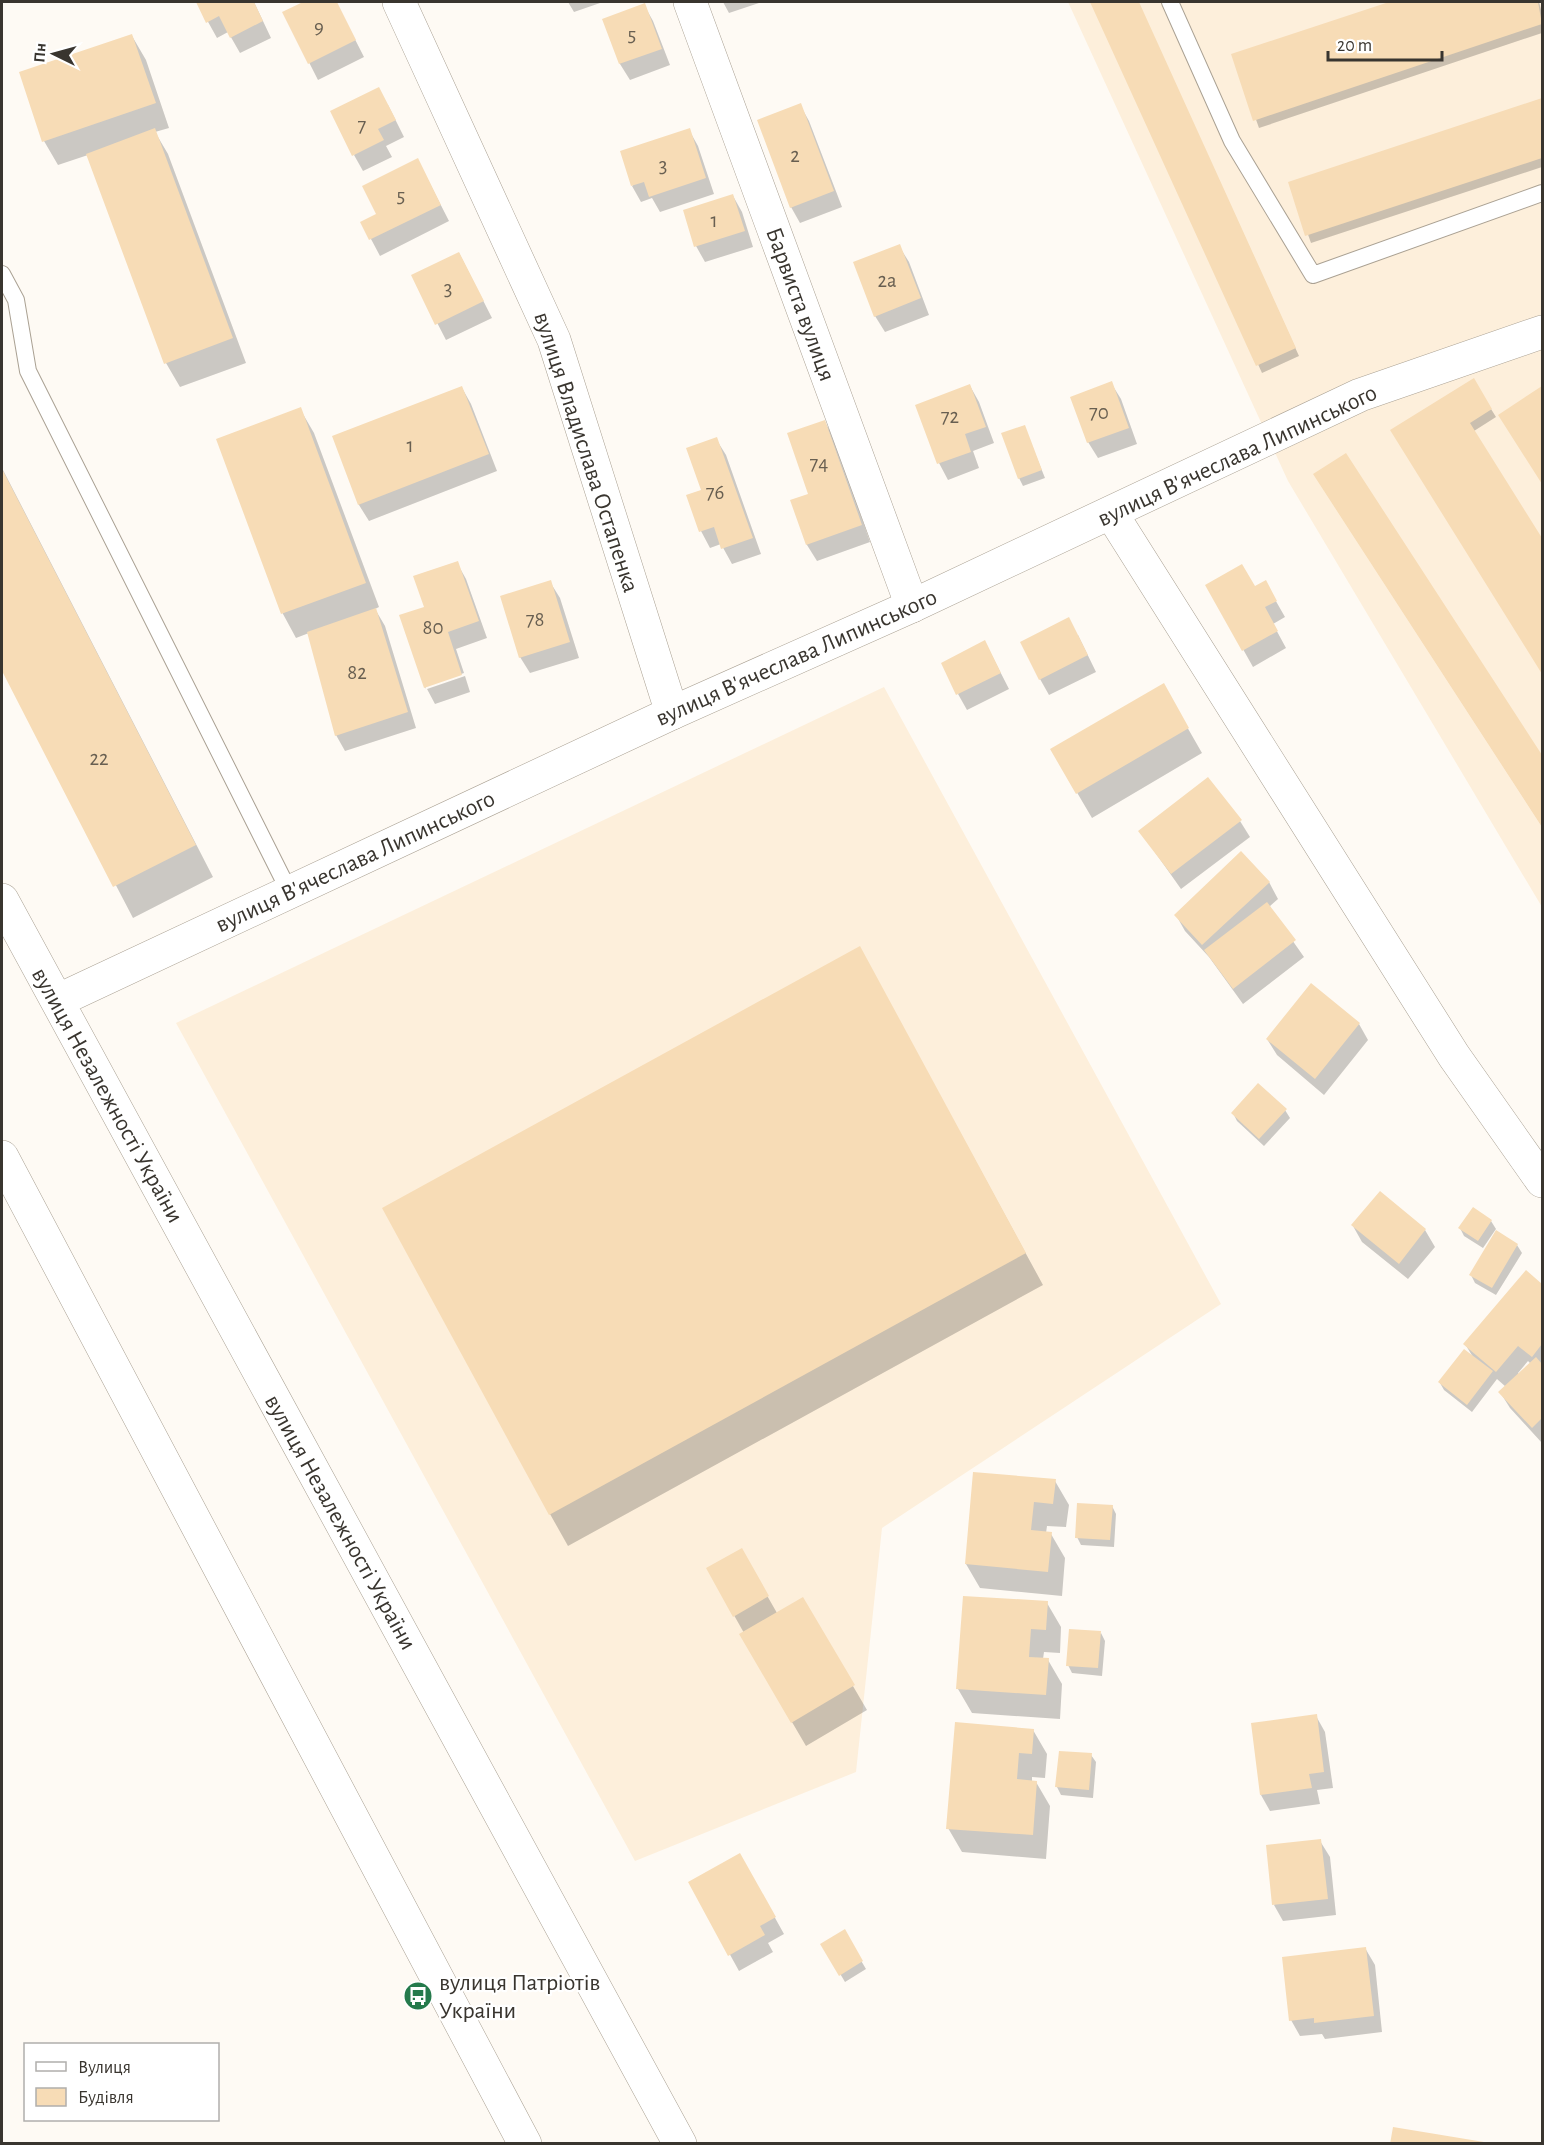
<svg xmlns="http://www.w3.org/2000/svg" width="1544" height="2145" viewBox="0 0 1544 2145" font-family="'Alegreya Sans',sans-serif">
<rect width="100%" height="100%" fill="#fefaf4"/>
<path fill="#fdefdb" d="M1068,2H1542V907L1288,481Z
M884,687L1221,1304L882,1528L856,1772L635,1861L176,1023Z"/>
<path fill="#0003" fill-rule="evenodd" d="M197,2H254L271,38L240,53L228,32L217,38Z
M306,2H336L364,57L318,80L284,13Z
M568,2H603L574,12Z
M723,2H762L729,13Z
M1092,2H1138L1299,356L1262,373Z
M1393,2H1539L1542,13V33L1259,128L1233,55Z
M644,5L653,21L670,65L630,80L620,64L604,20Z
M132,36L146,60L169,128L155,132L168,154L246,363L180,387L166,363L88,155L58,165L44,141Z
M1542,100V167L1311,243L1290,183Z
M388,105L404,137L386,146L392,157L363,171L354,155Z
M800,105L809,121L842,207L800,223L791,207Z
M689,130L698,146L714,194L660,212L652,198L641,202L632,186Z
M426,176L449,221L380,256L362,222L378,214Z
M733,196L742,212L753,247L705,262L696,246Z
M899,246L909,262L929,315L885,332L875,316Z
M459,253L492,318L446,340L413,276Z
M1473,380L1496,417L1474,431L1542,541V672L1392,431Z
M1111,383L1121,399L1137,444L1098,458L1088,442Z
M970,386L979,402L994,443L973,451L979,468L948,480L939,463L917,406Z
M462,388L471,404L497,471L369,521L359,505L334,437Z
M1542,388V482L1500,415Z
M300,409L314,433L379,607L375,609L385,626L416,728L345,751L336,735L309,633L296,638L283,614L218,440Z
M824,421L834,437L870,542L817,561L807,545L792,501L810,495Z
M1024,426L1045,478L1023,486L1019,478Z
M716,439L726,455L761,554L732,564L721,544L710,548L701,531L688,496L703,491Z
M1346,455L1542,757V826L1319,482Z
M2,468L213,877L133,918L2,667Z
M457,563L466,579L487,638L456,649L464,673L426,686V689L401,616L426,608Z
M550,582L560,598L579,658L530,673L520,657Z
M1265,582L1285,617L1273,624L1286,648L1253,667L1207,585L1255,588Z
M1078,635L1096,672L1049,695L1040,679Z
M985,642L1009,689L967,710L958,694Z
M465,676L470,692L435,704L427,689Z
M1163,685L1202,753L1092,818L1052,750Z
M1240,821L1250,837L1181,889L1140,831Z
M1269,882L1278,899L1269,907L1304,957L1243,1004L1209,957L1185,931L1176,915Z
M877,980L1043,1285L568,1546L550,1514Z
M1359,1024L1368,1040L1324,1095L1277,1055L1267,1039Z
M1285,1110L1290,1118L1264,1146L1237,1121L1233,1113Z
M1380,1193L1425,1230L1435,1247L1408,1279L1362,1242L1353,1226Z
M1474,1209L1491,1221L1496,1229L1483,1248L1464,1236L1460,1228Z
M1517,1245L1522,1253L1496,1295L1475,1283L1471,1275Z
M1526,1272L1542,1286V1443L1510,1408L1500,1392L1506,1387L1497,1379L1472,1412L1444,1390L1440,1383L1473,1357L1465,1344ZM1528,1361L1531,1364L1519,1375L1518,1373Z
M1055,1481L1069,1505L1066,1527L1047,1526L1046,1533L1051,1534L1065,1558L1062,1596L980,1588L966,1564Z
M1112,1506L1116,1514L1114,1547L1081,1545L1077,1537Z
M741,1550L777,1613L802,1599L867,1710L806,1746L741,1635L744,1633L708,1569Z
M1047,1603L1061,1627L1060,1653L1044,1652L1043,1659L1048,1660L1062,1684L1060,1719L972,1713L958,1689Z
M1101,1633L1105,1641L1102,1676L1072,1673L1068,1665Z
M1316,1716L1325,1732L1333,1788L1317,1790L1320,1804L1270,1811L1261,1795Z
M1033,1730L1047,1754L1045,1778L1032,1777V1782H1036L1050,1806L1046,1859L962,1852L948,1828Z
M1091,1755L1096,1762L1093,1798L1061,1795L1057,1787Z
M1320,1841L1330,1857L1336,1915L1283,1921L1274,1905Z
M740,1855L784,1934L768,1943L773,1952L739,1971L690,1882Z
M844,1932L866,1969L845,1982L823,1945Z
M1365,1948L1375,1965L1382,2032L1325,2039L1322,2034L1300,2036L1291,2020Z"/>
<path fill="#f7dcb6" d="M196,2H254L263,21L230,38L219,16L206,23Z
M303,2H337L356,40L308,64L282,12Z
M1090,2H1139L1296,348L1256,366Z
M1389,2H1538L1542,24L1253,121L1231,54Z
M645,3L662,49L619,64L602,19Z
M132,34L156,103L42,142L19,72Z
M379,87L396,120L378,129L384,140L352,156L330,111Z
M1542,98V158L1305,236L1288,182Z
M801,103L834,191L790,208L757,120Z
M155,128L233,338L164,364L86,154Z
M690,128L706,178L649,197L644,182L631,186L620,151Z
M418,158L441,205L369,240L360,222L376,214L362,186Z
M733,194L745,231L694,247L683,210Z
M900,244L921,298L874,317L853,262Z
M459,252L484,301L435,325L411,275Z
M1474,378L1492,409L1470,423L1542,538V674L1390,430Z
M1112,381L1129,428L1087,443L1070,397Z
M970,384L986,427L965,434L971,452L937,464L915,405Z
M462,386L489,454L358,505L332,436Z
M1542,386V484L1498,415Z
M301,407L366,583L281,614L216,439Z
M825,420L862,525L806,545L790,500L808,494L787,433Z
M1025,425L1042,470L1018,479L1001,433Z
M717,437L753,538L721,549L714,527L699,532L686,495L701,490L686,448Z
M1346,453L1542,755V827L1313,474Z
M2,469L196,845L113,887L2,671Z
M458,561L479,621L448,632L462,675L424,688L399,615L424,607L413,576Z
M1242,564L1255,586L1266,580L1277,601L1265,607L1278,631L1242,651L1205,585Z
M551,580L570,642L519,658L500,596Z
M376,608L408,712L335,736L307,632Z
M1069,617L1088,655L1039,680L1020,642Z
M985,640L1001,673L956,695L941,663Z
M1164,683L1189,728L1076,794L1050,749Z
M1208,777L1242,820L1171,874L1138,831Z
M1241,851L1270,882L1202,945L1174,915Z
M1267,902L1296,940L1233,989L1204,950Z
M860,946L1026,1253L549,1515L382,1208Z
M1311,983L1360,1023L1315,1079L1266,1039Z
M1258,1083L1287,1109L1259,1139L1231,1113Z
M1380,1191L1426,1229L1399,1264L1351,1225Z
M1473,1207L1492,1220L1478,1241L1458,1228Z
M1496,1230L1518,1244L1492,1288L1469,1275Z
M1526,1270L1542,1284V1344L1532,1357L1518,1346L1496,1372L1463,1344Z
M1464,1349L1493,1371L1467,1405L1438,1382Z
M1536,1357L1542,1364V1418L1532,1428L1498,1392Z
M973,1472L1056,1479L1053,1504L1034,1502L1031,1530L1052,1532L1048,1572L965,1564Z
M1077,1503L1113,1505L1110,1540L1075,1538Z
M742,1548L769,1596L733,1617L706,1568Z
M963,1596L1048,1601L1046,1630L1031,1629L1029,1657L1049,1658L1046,1695L956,1689Z
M803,1597L855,1685L791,1723L739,1634Z
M1069,1629L1101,1631L1098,1668L1066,1666Z
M1317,1714L1324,1772L1309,1774L1312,1788L1260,1795L1251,1723Z
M955,1722L1034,1729L1032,1754L1019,1753L1017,1779L1037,1781L1033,1835L946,1829Z
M1059,1751L1092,1753L1089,1790L1055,1787Z
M1321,1839L1328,1899L1272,1905L1266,1845Z
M740,1853L776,1917L760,1926L765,1935L728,1956L688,1882Z
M845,1929L863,1961L839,1976L820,1944Z
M1366,1947L1374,2016L1314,2023V2018L1289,2021L1282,1957Z
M1393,2127L1484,2142V2144H1390Z"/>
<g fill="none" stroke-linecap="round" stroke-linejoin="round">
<g stroke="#aaa193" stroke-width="18">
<path id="lane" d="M1170,2L1232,141L1313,275L1542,193
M2,274L16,300L28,371L289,891"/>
</g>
<g stroke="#aaa193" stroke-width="34">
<path id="street" d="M399,2L554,340L672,713
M690,2L912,606
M1111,513L1454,1056L1542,1181"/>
</g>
<g stroke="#aaa193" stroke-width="34">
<path id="secondary" d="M2,900L680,2144
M57,1001L672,713L912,606L1360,395L1542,332
M2,1157L525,2144"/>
</g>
<use href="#lane" stroke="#fff" stroke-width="16"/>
<use href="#street" stroke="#fff" stroke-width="33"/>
<use href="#secondary" stroke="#fff" stroke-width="33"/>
</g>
<defs>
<g id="bus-disc" transform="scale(1.5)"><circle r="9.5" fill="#257a4c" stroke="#fff"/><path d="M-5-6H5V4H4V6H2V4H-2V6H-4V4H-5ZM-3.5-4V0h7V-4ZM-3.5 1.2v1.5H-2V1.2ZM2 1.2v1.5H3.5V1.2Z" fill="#fff"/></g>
</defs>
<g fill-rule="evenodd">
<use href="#bus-disc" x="418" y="1996"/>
</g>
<g text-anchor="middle" stroke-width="4.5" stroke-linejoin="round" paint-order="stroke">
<g font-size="21" fill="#685f51">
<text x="319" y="33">9</text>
<text x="632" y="41">5</text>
<text x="362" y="132">7</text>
<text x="795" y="162">2</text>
<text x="663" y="172">3</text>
<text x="401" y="202">5</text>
<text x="714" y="227">1</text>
<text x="887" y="287">2а</text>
<text x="448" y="295">3</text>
<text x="1099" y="419">70</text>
<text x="950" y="423">72</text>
<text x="410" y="452">1</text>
<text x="819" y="470">74</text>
<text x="715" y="499">76</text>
<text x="535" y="626">78</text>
<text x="433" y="634">80</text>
<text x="357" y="679">82</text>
<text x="99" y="765">22</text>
</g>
<g font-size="24" fill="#39352f" stroke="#fff">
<text transform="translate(801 304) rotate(70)" y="8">Барвиста вулиця</text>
<text transform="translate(587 452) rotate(72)" y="8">вулиця Владислава Остапенка</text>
<text transform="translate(1237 455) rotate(-25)" y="8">вулиця В'ячеслава Липинського</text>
<text transform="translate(796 657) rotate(-24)" y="8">вулиця В'ячеслава Липинського</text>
<text transform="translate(355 861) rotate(-25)" y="8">вулиця В'ячеслава Липинського</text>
<text transform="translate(108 1095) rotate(61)" y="8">вулиця Незалежності України</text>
<text transform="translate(341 1522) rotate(61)" y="8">вулиця Незалежності України</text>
</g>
<g font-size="24" fill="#39352f" stroke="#fff" text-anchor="start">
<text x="439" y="1990">вулиця Патріотів<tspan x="439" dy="28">України</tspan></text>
</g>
</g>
<rect width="1544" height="2145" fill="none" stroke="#39352f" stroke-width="6"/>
<rect x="24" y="2043" width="195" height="78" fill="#ffffff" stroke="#b0aeac" stroke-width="1.5"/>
<rect x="36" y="2062" width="30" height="9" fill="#ffffff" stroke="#b0aeac" stroke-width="1.5"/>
<text x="78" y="2073" font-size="18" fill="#39352f">Вулиця</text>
<rect x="36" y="2088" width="30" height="18" fill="#f7dcb6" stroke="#b0aeac" stroke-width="1.5"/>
<text x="78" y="2103" font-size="18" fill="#39352f">Будівля</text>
<g transform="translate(54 54) rotate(275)" stroke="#ffffff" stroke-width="4.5" paint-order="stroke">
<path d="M0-4.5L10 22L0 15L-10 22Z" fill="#39352f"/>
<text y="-9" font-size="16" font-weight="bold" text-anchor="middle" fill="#39352f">Пн</text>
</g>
<path d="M1328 51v9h114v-9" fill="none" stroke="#39352f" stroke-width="3"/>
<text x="1337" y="51" font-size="18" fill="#39352f" stroke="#ffffff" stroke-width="4.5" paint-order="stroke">20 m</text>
</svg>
